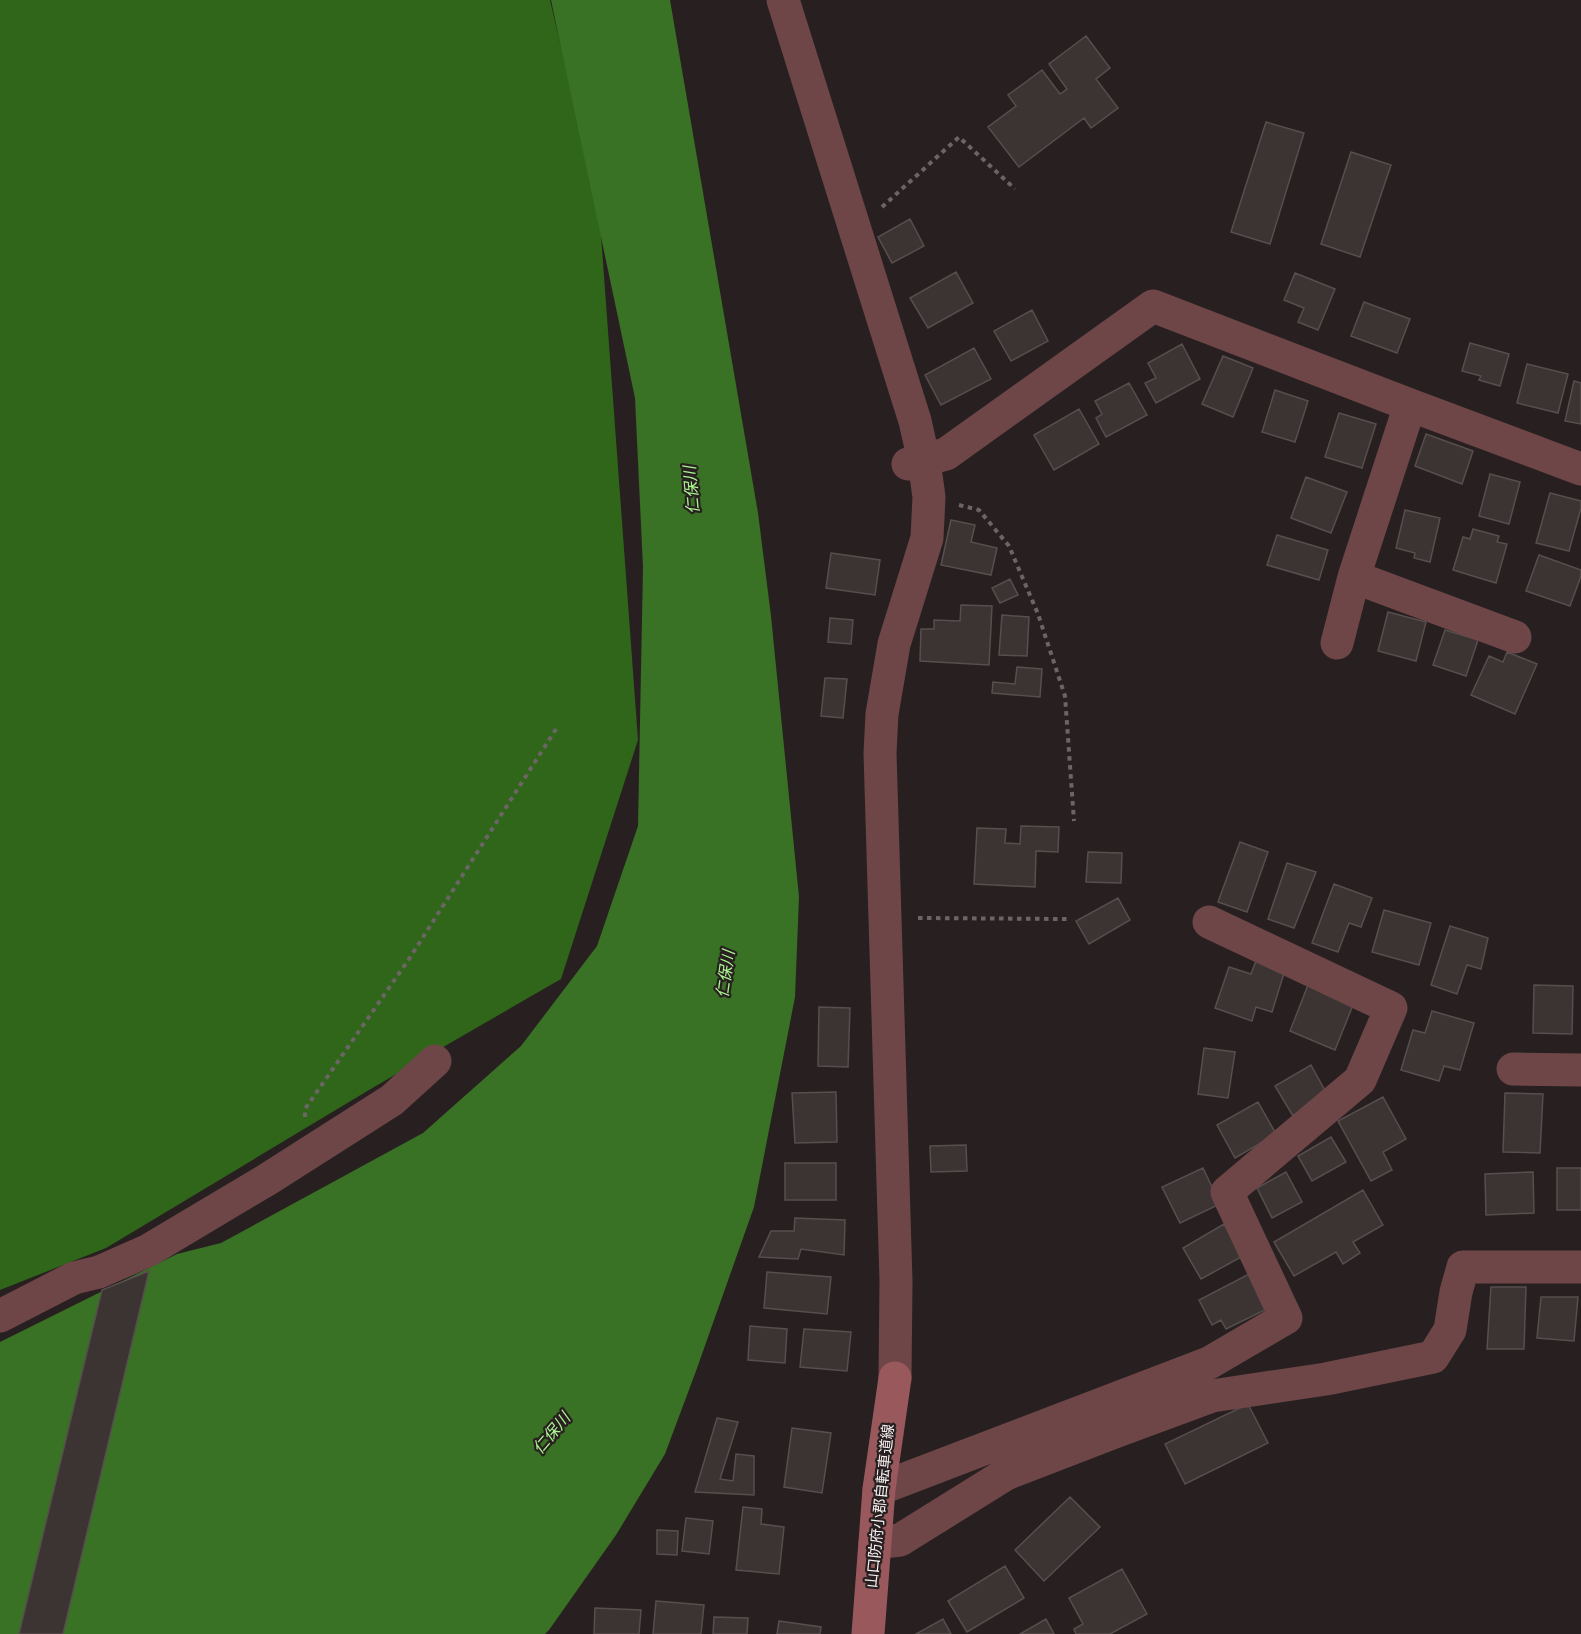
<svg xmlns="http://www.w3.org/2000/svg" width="1581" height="1634" viewBox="0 0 1581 1634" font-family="Ubuntu,'Noto Sans JP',sans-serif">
<rect width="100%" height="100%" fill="#282020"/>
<path fill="#2f6619" d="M0,0H550L599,208L638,740L561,979L374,1087L106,1248L0,1290Z"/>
<path fill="#397125" d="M551,0H670L758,513L771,616L799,897L795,997L754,1207L696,1371L665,1454L616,1535L549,1630L545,1634H0V1342L177,1254L221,1243L423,1133L521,1046L597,946L638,826L643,567L635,398Z"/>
<path fill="#3c3333" stroke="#574e4e" stroke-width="1.5" d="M1086,36L1110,68L1096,79L1118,108L1091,128L1084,118L1019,167L988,127L1016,106L1008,95L1042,70L1060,94L1067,89L1049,64Z
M1266,122L1304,133L1270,244L1231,232Z
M1351,152L1391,165L1360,257L1321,244Z
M910,219L924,246L892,263L878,237Z
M956,272L973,303L928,328L910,298Z
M1295,273L1335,289L1318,330L1298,322L1304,308L1284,300Z
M1364,302L1410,319L1397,353L1351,336Z
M1032,310L1048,341L1011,361L994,331Z
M1470,343L1509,354L1500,386L1479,380L1481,376L1462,371Z
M1182,344L1200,379L1156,403L1145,383L1156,378L1148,363Z
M974,348L991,379L941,405L925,375Z
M1223,356L1253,368L1233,417L1202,404Z
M1527,364L1568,374L1558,413L1517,403Z
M1574,381L1581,383V424L1565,421Z
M1129,383L1147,415L1106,437L1096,418L1102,414L1095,401Z
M1275,390L1308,401L1295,442L1262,432Z
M1079,409L1099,444L1054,470L1034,435Z
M1339,413L1376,424L1362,468L1325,457Z
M1426,434L1473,451L1462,484L1415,466Z
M1490,474L1520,482L1509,524L1479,516Z
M1306,477L1347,492L1331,533L1291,518Z
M1550,493L1581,501V508L1569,551L1536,543Z
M1405,510L1440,518L1430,562L1414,558L1415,553L1396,548Z
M951,520L975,525L971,542L997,548L991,575L941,565Z
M1473,529L1499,536L1497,542L1507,544L1496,583L1453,570L1463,537L1470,539Z
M1277,535L1328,550L1319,580L1267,565Z
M831,553L880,560L875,595L826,588Z
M1539,555L1581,570V576L1570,606L1526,591Z
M1010,579L1018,595L1000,603L992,588Z
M961,605L992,606L989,665L920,661L921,629H934V620L960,621Z
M1388,612L1426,622L1416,661L1378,651Z
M1002,615L1029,617L1027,656L999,655Z
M830,618L853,620L851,644L828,642Z
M1445,630L1478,640L1466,676L1433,665Z
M1507,652L1537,664L1515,714L1471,695L1489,656L1503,662Z
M1017,667L1042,669L1040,697L992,693L993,682L1015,684Z
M825,678L847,679L843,718L821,716Z
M1021,826L1059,827L1058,852L1036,851L1035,887L974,884L977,828L1006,829L1005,843L1020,844Z
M1240,842L1268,852L1247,912L1218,902Z
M1088,852L1122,853L1121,883L1086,882Z
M1287,863L1316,872L1294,928L1268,919Z
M1334,884L1372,898L1361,927L1349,923L1338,952L1312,943Z
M1118,898L1130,920L1089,944L1076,921Z
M1384,910L1431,923L1419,965L1372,952Z
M1450,926L1488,938L1481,969L1467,965L1457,994L1431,985Z
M1256,961L1285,970L1272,1012L1256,1007L1252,1021L1215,1008L1229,967L1251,974Z
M1308,985L1353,1005L1335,1050L1290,1031Z
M1534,985L1573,986L1572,1034L1533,1033Z
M819,1007L850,1008L848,1067L818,1066Z
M1432,1011L1474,1023L1460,1070L1444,1066L1439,1081L1401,1070L1413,1030L1425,1033Z
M1204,1048L1235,1052L1228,1098L1198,1094Z
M1311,1065L1328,1096L1293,1116L1275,1086Z
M836,1092L837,1142L795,1143L792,1093Z
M1505,1093L1543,1094L1540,1153L1503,1152Z
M1383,1097L1406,1139L1383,1152L1392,1170L1371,1181L1338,1121Z
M1258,1102L1276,1134L1235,1158L1217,1125Z
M1331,1137L1346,1162L1312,1181L1298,1156Z
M966,1145L967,1171L931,1172L930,1146Z
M785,1163H836V1200H785Z
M1203,1168L1220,1204L1180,1223L1162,1187Z
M1557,1168H1581V1210H1557Z
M1286,1172L1302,1202L1272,1218L1257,1188Z
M1533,1172L1534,1213L1486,1215L1485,1174Z
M1363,1190L1383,1225L1353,1242L1360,1253L1343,1264L1336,1252L1294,1276L1274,1242Z
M795,1218L845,1220L844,1255L801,1249L798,1259L759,1257L771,1231H794Z
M1224,1224L1243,1256L1201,1279L1183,1248Z
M149,1271L63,1634H19L102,1290Z
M767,1272L831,1277L827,1314L764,1308Z
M1251,1273L1269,1308L1226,1329L1221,1320L1212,1325L1199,1300Z
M1491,1287H1526L1524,1349H1487Z
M1541,1297H1578L1574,1341L1537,1338Z
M750,1326L787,1329L785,1363L748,1360Z
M804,1329L851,1332L847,1371L800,1367Z
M1248,1404L1268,1443L1185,1484L1165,1444Z
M717,1418L738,1422L720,1479L733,1481L736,1454L754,1456V1495L695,1492Z
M792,1428L831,1433L822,1493L784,1487Z
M1070,1497L1100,1527L1044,1581L1015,1550Z
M743,1507L762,1509L761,1524L784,1527L779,1574L736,1570Z
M686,1518L713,1521L709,1554L682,1551Z
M657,1530L678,1531L677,1555L657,1554Z
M1005,1566L1024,1598L967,1632L948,1601Z
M1122,1569L1147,1614L1110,1634H1076L1074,1629L1083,1624L1069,1598Z
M656,1601L704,1605L701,1634H653Z
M595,1608L641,1610L639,1634H594Z
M714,1617L748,1618L747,1634H713Z
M943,1619L951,1634H916Z
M1046,1619L1054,1634H1020Z
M779,1621L821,1627L820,1634H777Z"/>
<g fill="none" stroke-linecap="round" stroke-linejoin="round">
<path stroke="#6c6565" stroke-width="4" stroke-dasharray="4.5 4.5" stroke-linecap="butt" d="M882,207L959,137L1015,189
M959,505L979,510L1009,546L1038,614L1065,696L1074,821
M918,918L1067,919
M305,1117V1109L409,959L556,729"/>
<path stroke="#6e4648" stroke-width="33" d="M783,0L915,421L924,461L929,497L927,538L894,644L882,714L880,753L896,1281L895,1378
M908,464L946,454L1153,306L1410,405L1581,469
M1354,577L1515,637
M1337,643L1354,577L1410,405
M1513,1069L1581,1070
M0,1316L74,1278L99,1272L149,1250L268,1179L392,1100L435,1061
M879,1489L1209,1363L1286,1318L1227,1192L1360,1080L1391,1008L1209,922
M875,1543L900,1540L1006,1474L1117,1431L1212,1396L1326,1379L1433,1357L1450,1330L1456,1292L1463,1267H1581"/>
<path stroke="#99595c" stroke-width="33" d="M868,1634L879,1489L895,1378"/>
</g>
<g text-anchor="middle" stroke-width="4.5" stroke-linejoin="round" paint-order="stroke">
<g font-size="15" fill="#f8f2f2" stroke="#282020">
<text transform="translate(880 1506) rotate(-84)" y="5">山口防府小郡自転車道線</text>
</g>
<g font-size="16" font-style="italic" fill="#aaf691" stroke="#282020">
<text transform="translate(691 490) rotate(-95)" y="6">仁保川</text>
<text transform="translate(725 974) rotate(-82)" y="6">仁保川</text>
<text transform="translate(551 1433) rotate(-50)" y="6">仁保川</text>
</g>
</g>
</svg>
